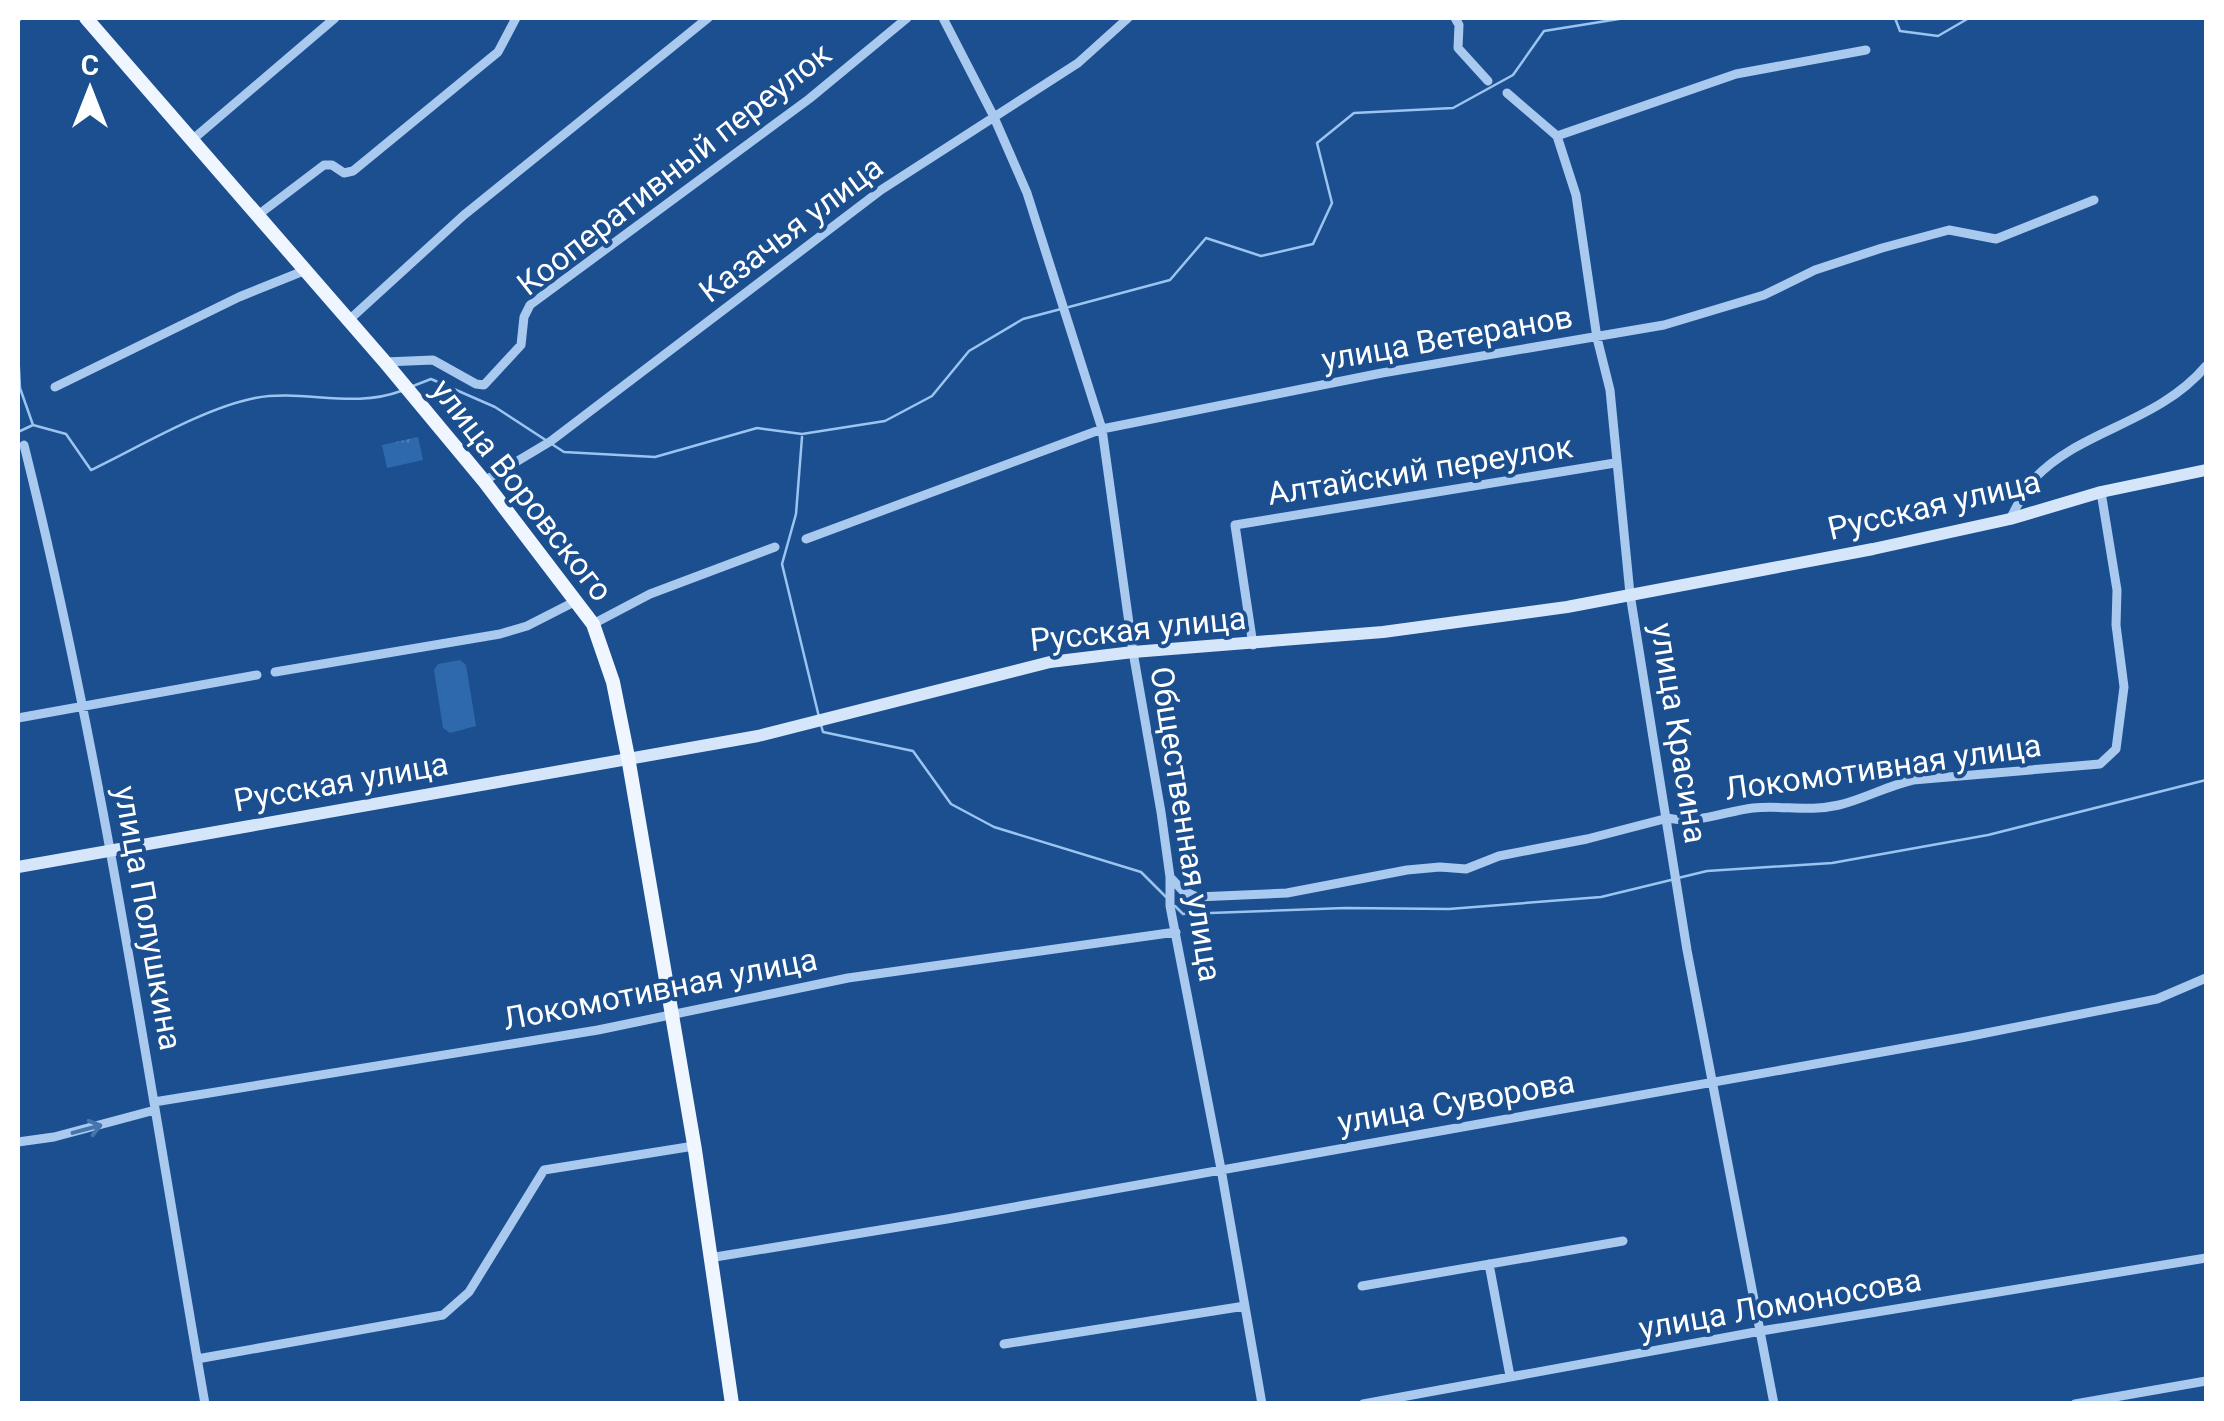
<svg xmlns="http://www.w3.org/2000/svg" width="2224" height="1421" viewBox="0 0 2224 1421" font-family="Roboto,sans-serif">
<defs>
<pattern id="park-tufts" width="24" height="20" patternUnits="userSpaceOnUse" patternTransform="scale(2.5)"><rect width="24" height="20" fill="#2e69ad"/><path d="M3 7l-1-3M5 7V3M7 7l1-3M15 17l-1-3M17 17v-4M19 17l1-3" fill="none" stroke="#4d80b9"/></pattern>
</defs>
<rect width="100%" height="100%" fill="#1b4f8f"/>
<path fill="#2e69ad" d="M460,660L466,665L476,726L450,733L443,728L434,670L438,664Z"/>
<path fill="url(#park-tufts)" d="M418,437L423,460L387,468L382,445Z"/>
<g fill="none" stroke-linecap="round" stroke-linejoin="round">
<path stroke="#9cc4f0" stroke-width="2.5" d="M1895,18L1900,31L1938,36L1969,18
M18,22L21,18
M1069,307L1170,280L1206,238L1261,256L1313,244L1332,203L1317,143L1354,113L1453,108L1513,75L1544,31L1625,18
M18,350L20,388L33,425L18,432
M413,386L431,379L495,407L564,452L655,457L757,428L802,434L885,421L932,396L969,351L1023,319L1061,309
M33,425L66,434L91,470C139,447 204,408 255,398C303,389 353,409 401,391
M802,437L796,514L782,564L819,717
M821,725L823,732L913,751L951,804L994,827L1141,872L1166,897
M1678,878L1707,871L1832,863L1988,835L2206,780
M1175,906L1183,914L1345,908L1449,909L1601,897L1671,880"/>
<path stroke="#a9c9ee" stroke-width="9" d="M943,18L993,115L1027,193L1102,429L1133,652L1161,812L1170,877V906L1221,1169L1262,1404
M1455,18L1459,25L1458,48L1488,81
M1507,93L1557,136L1576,195L1597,338L1610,390L1630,594L1687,950L1774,1404
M1557,136L1736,74L1866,50
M192,140L335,18
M258,215L324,165H332L344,173L353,171L498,52L516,18
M349,320L464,215L708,18
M385,362L433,360L476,384L484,385L521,345L524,317L530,305L809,99L907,18
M55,387L239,297L306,270
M24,445C103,761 149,1083 205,1404
M484,481L551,441L881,190L1078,63L1128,18
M2010,519C2018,505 2024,490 2035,478C2080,430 2158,423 2206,366
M806,539L1102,429L1382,373L1664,325L1764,295L1815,270L1882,248L1949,230L1996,239L2094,200
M593,624L650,594L775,547
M1253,645L1235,525L1615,463
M275,672L500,634L527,626L576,601
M18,718L257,675
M1170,877L1183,891L1197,897L1287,893L1407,870L1440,867L1466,869L1499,856L1587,839L1668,818C1696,825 1726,811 1753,808C1782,805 1809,812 1839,805C1864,799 1887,786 1913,780L2100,764L2116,749L2124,687L2116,625L2117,590L2101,492
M154,1102L598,1030L848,978L1176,932
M18,1142L54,1137L155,1110
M709,1258L947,1219L1966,1037L2157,999L2206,978
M1489,1264L1510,1376
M1362,1286L1623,1241
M1004,1344L1245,1306
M197,1359L443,1315L469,1292L544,1170L694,1146
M1363,1404L1761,1331L2206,1258
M2075,1404L2206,1381"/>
<path stroke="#d6e6fa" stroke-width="12" d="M18,867L758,736L1050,662L1133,652L1383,632L1567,607L1873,549L2010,519L2101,492L2206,470"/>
<path stroke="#f0f6ff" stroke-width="14" d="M86,18L385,362L484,481L593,624L613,682L628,757L695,1150L732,1404"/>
</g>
<defs><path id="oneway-shaft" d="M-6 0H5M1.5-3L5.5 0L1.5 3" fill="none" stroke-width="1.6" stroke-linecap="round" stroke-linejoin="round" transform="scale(2.5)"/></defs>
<use stroke="#4674ac" href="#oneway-shaft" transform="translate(87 1129) rotate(-15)"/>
<g text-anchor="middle" stroke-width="8" stroke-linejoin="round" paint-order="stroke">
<g font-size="32" fill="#fff" stroke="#1b4f8f">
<text transform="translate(674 169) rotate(-38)" y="11">Кооперативный переулок</text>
<text transform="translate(791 229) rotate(-37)" y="11">Казачья улица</text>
<text transform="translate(1447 338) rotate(-10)" y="11">улица Ветеранов</text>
<text transform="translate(1420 470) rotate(-9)" y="11">Алтайский переулок</text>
<text transform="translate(522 490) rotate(52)" y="11">улица Воровского</text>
<text transform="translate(1934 505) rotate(-13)" y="11">Русская улица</text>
<text transform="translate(1138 629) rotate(-6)" y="11">Русская улица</text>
<text transform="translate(1679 733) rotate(81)" y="11">улица Красина</text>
<text transform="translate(1883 767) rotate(-8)" y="11">Локомотивная улица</text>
<text transform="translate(341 782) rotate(-10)" y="11">Русская улица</text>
<text transform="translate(1186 824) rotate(81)" y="11">Общественная улица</text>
<text transform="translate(148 918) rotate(80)" y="11">улица Полушкина</text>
<text transform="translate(660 989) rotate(-11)" y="11">Локомотивная улица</text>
<text transform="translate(1456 1102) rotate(-10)" y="11">улица Суворова</text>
<text transform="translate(1780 1304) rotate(-10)" y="11">улица Ломоносова</text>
</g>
</g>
<rect width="2224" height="1421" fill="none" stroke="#ffffff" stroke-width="40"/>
<g transform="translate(90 90)" stroke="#1b4f8f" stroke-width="8" paint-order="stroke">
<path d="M0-8L18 38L0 25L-18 38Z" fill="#ffffff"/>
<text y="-15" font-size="28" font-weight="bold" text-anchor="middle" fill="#ffffff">С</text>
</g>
</svg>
